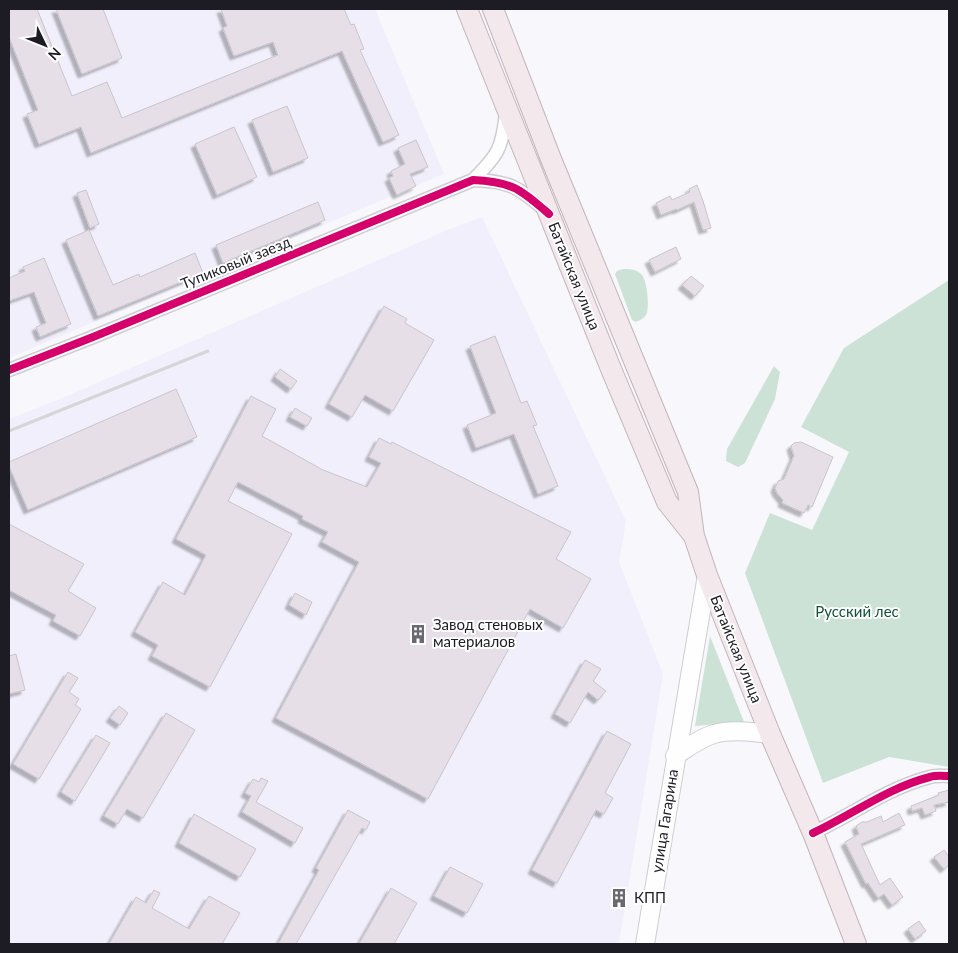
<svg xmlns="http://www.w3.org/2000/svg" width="958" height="953" viewBox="0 0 958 953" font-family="Lato,sans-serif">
<defs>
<filter id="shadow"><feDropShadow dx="-4" dy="4" stdDeviation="1" flood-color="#0004"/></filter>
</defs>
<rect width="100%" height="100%" fill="#f8f7fb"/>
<path fill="#f1effc" d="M9,9H375L444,174L9,358Z
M482,217L626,521L619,562L663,674L619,944H9V419L60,399L445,231Z"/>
<path fill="#cce2d7" d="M623,269C629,269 637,269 642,275C647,281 650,308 646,315C643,319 640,320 636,322L632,320L615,274L617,271Z
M949,280V767L889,757L823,783L745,573L770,513L812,530L849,452L801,427L844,348Z
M774,366L780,372L775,399L745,463L738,467L726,461L727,449Z
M710,636L744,722L695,726Z"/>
<path fill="#e6dfe8" stroke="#c9c5cb" filter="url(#shadow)" d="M9,9H37L72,96L107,82L122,118L278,55L273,42L234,56L223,28L227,26L221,9H344L351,25L354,24L364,49L360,50L399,135L383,142L342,51L91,153L81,127L39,144L27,114L38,110L9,37Z
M56,9H103L122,58L82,74Z
M287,106L308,158L273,172L252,120Z
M234,127L257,177L217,195L195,144Z
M416,140L428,167L410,174L416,186L397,195L389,178L393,176L391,171L405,164L398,148Z
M697,185L703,201L711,228L703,230L694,202L677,210L676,209L661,215L656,203L670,196L672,200L690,192L689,189Z
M86,190L99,224L90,228L77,193Z
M318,202L325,220L223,263L216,245Z
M89,230L113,285L139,274L140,277L195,253L203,273L98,316L66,240Z
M676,247L681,259L655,272L649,260Z
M44,258L71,324L40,337L36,327L46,323L34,292L9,301V278L25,271L23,267Z
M691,276L704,286L695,296L682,285Z
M384,306L407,319L405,323L434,340L393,411L365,395L352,417L329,404Z
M495,336L521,403L527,401L537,425L533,426L558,486L538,494L514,434L476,448L467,425L496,413L470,346Z
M280,369L297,381L291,389L275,377Z
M176,389L197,437L28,510L9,466V462Z
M251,396L276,409L262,436L323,470L367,487L381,463L369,457L379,438L391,444L392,442L571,532L556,559L591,579L563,628L530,609L428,799L276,718L359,562L322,542L328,532L302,519L303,516L238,482L228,501L292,534L210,687L152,656L158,645L135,632L163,582L185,595L206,555L176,539Z
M295,408L312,418L307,426L290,417Z
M801,442L833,457L812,507L808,505L804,513L782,503L783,500L777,493L775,488L778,481L784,479L794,456L791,446L794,443Z
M9,524L84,564L68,591L96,608L80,636L53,621L56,615L9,590Z
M295,593L312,602L306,615L289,605Z
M16,654L25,690L9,694V656Z
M585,660L601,669L593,681L606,691L598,700L588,692L570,723L555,714Z
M68,672L78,678L69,692L79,699L75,705L81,709L39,779L13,764Z
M119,706L128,713L120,725L110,718Z
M166,713L195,730L143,818L127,809L118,824L104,816Z
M607,731L631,744L605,793L613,798L604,814L596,810L557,883L532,870Z
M96,735L110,743L75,801L61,792Z
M261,778L268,781L256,802L303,828L295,843L242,812L251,796L245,793L253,779L259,782Z
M949,790V802L934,805L936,811L925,815L922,808L912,811L911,806L939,795L938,793Z
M348,810L370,822L366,830L362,828L296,944H278L319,870L316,868Z
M899,813L905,825L861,844L880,885L890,878L903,897L892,905L884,894L878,898L868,883L866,884L845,842L859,834L856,826L862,822H867L881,816L883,822Z
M194,814L256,849L240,877L179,843Z
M944,850L949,857V865L944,869L934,857Z
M450,867L483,884L467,913L434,896Z
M391,888L417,903L394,944H359Z
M154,890L160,893L152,908L189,929L209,896L240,913L222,944H109L136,897L146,903Z
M919,921L926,931L915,939L908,929Z"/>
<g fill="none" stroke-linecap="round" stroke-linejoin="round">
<g stroke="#cecdd3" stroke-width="15">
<path id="minor" d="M473,180C498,155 502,149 506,113
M9,370L93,337L473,180C510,181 518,187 545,210
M813,833C852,815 887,788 930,777C936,775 943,776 949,776"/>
</g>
<g stroke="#cecdd3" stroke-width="20">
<path id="secondary" d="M675,756C687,748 700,738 714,734C731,729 752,732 770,734
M645,944L707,575"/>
</g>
<g stroke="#c2b4ba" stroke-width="22">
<path id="trunk" d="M467,9L611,369L667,502L694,536
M493,9L551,159L688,492L694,536L707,575L770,734L813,833L856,944"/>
</g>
<use href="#minor" stroke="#fefefe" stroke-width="12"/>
<use href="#secondary" stroke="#fefefe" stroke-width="18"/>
<use href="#trunk" stroke="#f3e8ec" stroke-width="20"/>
<path stroke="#d6d6d7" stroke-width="3" d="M9,431L208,351"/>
<g stroke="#fff" stroke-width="11">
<path id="cycleway" d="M9,370L93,337L473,180C513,182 520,189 549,214
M813,833C852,815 887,788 930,777C936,775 943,776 949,776"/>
</g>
<use href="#cycleway" stroke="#d6006c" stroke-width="8"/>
</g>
<defs>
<g id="building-bare" transform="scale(1.5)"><path d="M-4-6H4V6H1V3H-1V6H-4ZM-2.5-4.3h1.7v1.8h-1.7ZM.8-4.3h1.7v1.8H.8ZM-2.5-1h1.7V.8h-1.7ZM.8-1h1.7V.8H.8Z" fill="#6a6970" stroke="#fff" stroke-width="2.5" paint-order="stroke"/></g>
</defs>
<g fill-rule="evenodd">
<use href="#building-bare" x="418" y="634"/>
<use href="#building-bare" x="619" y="898"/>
</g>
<g text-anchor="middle" stroke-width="4" stroke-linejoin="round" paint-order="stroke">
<g font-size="15" fill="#1d1c25" stroke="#fff">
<text transform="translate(236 263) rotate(-22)" y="5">Тупиковый заезд</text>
<text transform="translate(574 276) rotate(68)" y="5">Батайская улица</text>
<text transform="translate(736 649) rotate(68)" y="5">Батайская улица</text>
<text transform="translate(665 821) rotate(-81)" y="5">улица Гагарина</text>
</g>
<g font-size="15" fill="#135337" stroke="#fff">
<text x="857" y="617">Русский лес</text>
</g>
<g font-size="15" fill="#1d1c25" stroke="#fff" text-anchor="start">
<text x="433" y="630">Завод стеновых<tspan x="433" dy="17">материалов</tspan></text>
<text x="634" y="903">КПП</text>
</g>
</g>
<rect width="958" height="953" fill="none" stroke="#1d1c25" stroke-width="20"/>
<g transform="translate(45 45) rotate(133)" stroke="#ffffff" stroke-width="4" paint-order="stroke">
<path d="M0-4L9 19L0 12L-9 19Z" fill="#1d1c25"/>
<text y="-8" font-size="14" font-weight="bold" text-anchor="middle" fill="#1d1c25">N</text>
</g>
</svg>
